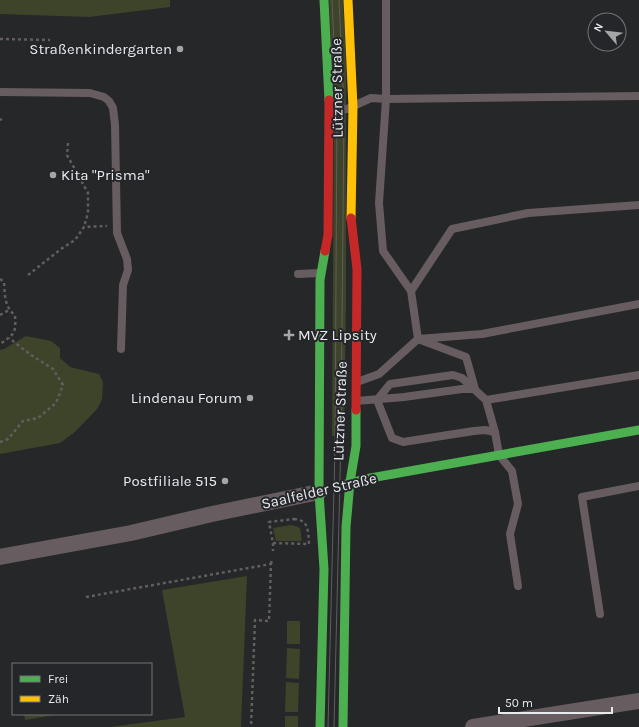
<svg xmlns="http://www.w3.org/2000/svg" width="639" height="727" viewBox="0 0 639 727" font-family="Karla,sans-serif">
<rect width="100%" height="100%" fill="#252729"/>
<path fill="#3e4429" d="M0,0H170V7L89,17L0,14Z
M329,0H343L346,61V301L344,437L332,436L334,110Z
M26,336L51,341L60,348V358L70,367L99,374L103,382L102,400L97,409L75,432L60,443L0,454V350L4,349Z
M291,525L296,526L300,528L302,541H276L273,528Z
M247,576L241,727H110L185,717L162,590Z
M287,621H300V644H287Z
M287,648L300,649L299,679L286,678Z
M286,682L299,683L298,712H285Z
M24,714H60L25,720Z
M285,716H298V727H285Z"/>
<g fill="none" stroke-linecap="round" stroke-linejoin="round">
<path stroke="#625d5f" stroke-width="2.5" stroke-dasharray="3 3" stroke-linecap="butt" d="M0,39L50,40
M0,119L2,120
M68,143L67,155L88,193V213L84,227
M28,275L61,249L75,240L84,227L107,226
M0,279L4,282C5,294 4,307 15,315C16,333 15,334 0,344
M0,315L9,310
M0,442L8,439L23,421L38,418L56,403L63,385L53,369L31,355L9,338
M294,519C309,520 308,531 309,544L273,543L269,522Z
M273,543V551
M271,564L272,559
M86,597L271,564L269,621L255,620L251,727"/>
<path stroke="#675c5f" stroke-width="8" d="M0,92L90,93L104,97L109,101L113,108L115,125L117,233L127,259L128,270L123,285L121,349
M330,110L347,109L371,98L386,99V0
M298,274L320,273
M411,291L383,251L379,203L386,99L639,96
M357,382L379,374L418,339L482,334L639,304
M475,389L466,357L418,339L411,291L452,229L528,213L639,205
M377,400L390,384L453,375L462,378L486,400L495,432L499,455L512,471L518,504L510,534L518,586
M377,400L392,438L403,442L474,431L485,430L495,432
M486,400L639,375
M356,401L404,397L462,389H475
M600,614L582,497L639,486"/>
<path stroke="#675c5f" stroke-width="16" d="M0,557L131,533L212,514L319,492
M473,727L639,701"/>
<path stroke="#4caf50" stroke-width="9" d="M324,0L329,100
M338,486L365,479L639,430
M320,727L324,569L319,492L320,280L325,251
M343,727L346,527L350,482L356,446V410"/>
<path stroke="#ffc107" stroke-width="9" d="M348,0L353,107L351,218"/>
<path stroke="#c62828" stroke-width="9" d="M351,218L357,269L356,410
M325,251L328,235L329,100"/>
<path stroke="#615c5f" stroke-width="1" d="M328,727L335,448L337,110L332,0
M334,727L341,436L344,109L339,0"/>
</g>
<g fill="#a4a6a8" stroke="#24262a" stroke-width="1.5">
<circle cx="180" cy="49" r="4"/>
<circle cx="53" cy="175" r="4"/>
<path d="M287 329h4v4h4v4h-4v4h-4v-4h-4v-4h4z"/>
<circle cx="250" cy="398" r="4"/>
<circle cx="225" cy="481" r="4"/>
</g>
<g text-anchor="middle" stroke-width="4" stroke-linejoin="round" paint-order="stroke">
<g font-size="15" fill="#e9eaed" stroke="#24262a" text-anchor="end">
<text x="172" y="54">Straßenkindergarten</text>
<text x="61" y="180" text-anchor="start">Kita "Prisma"</text>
<text x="298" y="340" text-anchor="start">MVZ Lipsity</text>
<text x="242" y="403">Lindenau Forum</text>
<text x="217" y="486">Postfiliale 515</text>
</g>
<g font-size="15" fill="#e9eaed" stroke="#24262a">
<text transform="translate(337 88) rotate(-91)" y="5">Lützner Straße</text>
<text transform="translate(340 411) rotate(-88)" y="5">Lützner Straße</text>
<text transform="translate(319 491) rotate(-13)" y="5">Saalfelder Straße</text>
</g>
</g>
<rect x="12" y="663" width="140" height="52" fill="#24262a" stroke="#737478"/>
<rect x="20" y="676" width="20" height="6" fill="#4caf50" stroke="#737478"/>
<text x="48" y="683" font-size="12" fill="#e9eaed">Frei</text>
<rect x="20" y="696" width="20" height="6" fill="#ffc107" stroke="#737478"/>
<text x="48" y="703" font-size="12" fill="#e9eaed">Zäh</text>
<g transform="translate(607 32) rotate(298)"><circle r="19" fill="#24262a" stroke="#737478"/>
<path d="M0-3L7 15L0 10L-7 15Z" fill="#a4a6a8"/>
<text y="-6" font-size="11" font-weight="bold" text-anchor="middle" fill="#e9eaed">N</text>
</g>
<path d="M499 707v6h113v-6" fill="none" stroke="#e9eaed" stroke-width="2"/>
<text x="505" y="707" font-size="12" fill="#e9eaed" stroke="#24262a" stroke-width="3" paint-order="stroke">50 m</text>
</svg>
